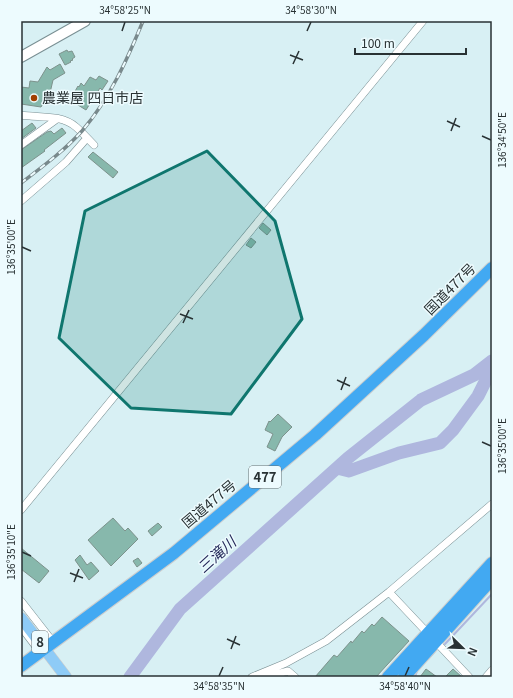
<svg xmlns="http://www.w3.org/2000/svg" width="513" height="698" viewBox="0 0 513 698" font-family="Georgia,'Noto Sans JP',serif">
<rect width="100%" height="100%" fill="#d8f0f4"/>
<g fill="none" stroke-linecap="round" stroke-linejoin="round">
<path stroke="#afb7de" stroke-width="2" d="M445,644L492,594
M428,659L435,651
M415,677L417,671"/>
<path stroke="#afb7de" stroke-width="13" d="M337,468L349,471L399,453L440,443L453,430L478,396L492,368
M130,677L180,609L348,458L421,400L474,375L492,361"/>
</g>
<path fill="#87b8ac" stroke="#7d928c" d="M67,50L68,52L72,51L75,57L72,59L73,60L70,61L71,62L65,65L59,54Z
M60,64L65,73L53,80L50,93L41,107L21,104V87L29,88L30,81L38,82L47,67L50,70Z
M99,76L108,81L102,90L100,88L86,110L70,100L78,86L79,87L81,83L84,86L90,77L96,80Z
M32,123L36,128L21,139V131Z
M62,128L66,133L44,150L45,151L21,168V150L47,132L51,131L54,134Z
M93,152L118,172L113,178L88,157Z
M263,223L271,230L267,235L259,228Z
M251,238L256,242L251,248L246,245Z
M278,414L292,427L282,437L275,451L267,447L273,434L265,430L269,421L270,422Z
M113,518L125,531L128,528L138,539L111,566L88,540Z
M158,523L162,527L152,536L148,531Z
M21,548L49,571L39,583L21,569Z
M80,555L87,565L91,562L99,571L89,580L75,560Z
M138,558L142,563L137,567L133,561Z
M382,617L409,641L376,677H315L334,655L337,657L351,641L352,643L362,631L364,633L372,624L374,626Z
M426,669L437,677H420Z
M453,669L462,677H445Z"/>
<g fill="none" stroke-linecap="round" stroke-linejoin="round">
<g stroke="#798f93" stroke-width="8">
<path id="street" d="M21,115C39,118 61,114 76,127C82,132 88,139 94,145
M21,145L57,119
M21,201L66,162L87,138
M21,510L423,21
M389,592L469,677
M21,601L53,642
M21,627L40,652
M252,677L286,663L326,641L389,592L492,504
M266,677L288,671L295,677
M486,677L492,670"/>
</g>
<g stroke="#798f93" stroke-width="12">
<path id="secondary" d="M21,57L85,21"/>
</g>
<g stroke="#cccece" stroke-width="12">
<path id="primary" d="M21,618L66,677"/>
</g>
<g stroke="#cccece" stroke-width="14">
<path id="highway" d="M21,666L174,553L315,435L424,335L492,268
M388,677L492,563
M404,677L492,579"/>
</g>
<use href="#street" stroke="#fff" stroke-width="7"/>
<use href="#secondary" stroke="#fff" stroke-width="10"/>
<use href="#primary" stroke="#8ecbf7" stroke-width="11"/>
<use href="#highway" stroke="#42a9f2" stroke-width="12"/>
<g stroke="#79898c" stroke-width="3.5">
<path id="rail" d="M21,183C42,167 64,151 82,131C110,98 127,60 143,21"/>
</g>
<use href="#rail" stroke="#edfbfe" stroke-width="2" stroke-dasharray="6" stroke-linecap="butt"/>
</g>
<path fill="#0f766e" fill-opacity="0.2" stroke="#0f766e" stroke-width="3" stroke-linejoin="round" d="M207,151L275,221L302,319L231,414L131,408L59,338L85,211Z"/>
<path fill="none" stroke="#293234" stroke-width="1.5" d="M122,31L125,22M307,31L311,22M290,55L303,60M293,64L299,51M447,121L460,127M451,131L456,118M482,136L491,140M22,247L31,251M180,314L193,319M183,323L189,310M337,380L350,386M341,390L346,377M482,442L491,446M22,552L31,556M70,573L83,578M74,582L79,569M227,639L240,645M231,649L236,636M219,676L223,667M405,676L409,667"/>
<circle fill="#a23f00" stroke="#edfbfe" stroke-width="1.5" cx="34" cy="98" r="4"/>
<g text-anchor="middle" stroke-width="3" stroke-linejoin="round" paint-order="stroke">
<g fill="#edfbfe" stroke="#646e71" stroke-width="1">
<rect x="249" y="466" width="32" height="22" rx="3"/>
<rect x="32" y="631" width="16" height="22" rx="3"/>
</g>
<g font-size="13" font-weight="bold" fill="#293234">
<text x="265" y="482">477</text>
<text x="40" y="647">8</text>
</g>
<g font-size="14" fill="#293234" stroke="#edfbfe" text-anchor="start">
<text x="42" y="103">農業屋 四日市店</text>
</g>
<g font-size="14" fill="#293234" stroke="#edfbfe">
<text transform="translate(450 289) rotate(-45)" y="5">国道477号</text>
<text transform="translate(209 504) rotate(-40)" y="5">国道477号</text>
</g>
<g font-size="15" font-style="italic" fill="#252a5a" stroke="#edfbfe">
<text transform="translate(217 555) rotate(-42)" y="5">三滝川</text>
</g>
</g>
<rect width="513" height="698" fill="none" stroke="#edfbfe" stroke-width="44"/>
<g transform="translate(463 648) rotate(113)" stroke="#edfbfe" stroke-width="3" paint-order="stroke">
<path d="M0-3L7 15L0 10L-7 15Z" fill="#293234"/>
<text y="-6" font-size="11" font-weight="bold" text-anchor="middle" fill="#293234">N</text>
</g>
<path d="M355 48v6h111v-6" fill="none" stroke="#293234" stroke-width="2"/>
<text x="361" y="48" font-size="12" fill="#293234" stroke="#edfbfe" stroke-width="3" paint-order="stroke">100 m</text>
<rect x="22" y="22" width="469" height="654" fill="none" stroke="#293234" stroke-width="1.5"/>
<g font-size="10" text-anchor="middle" fill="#293234">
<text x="125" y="14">34°58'25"N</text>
<text x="311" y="14">34°58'30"N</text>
<text transform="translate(502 140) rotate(-90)" y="4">136°34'50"E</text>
<text transform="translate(11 247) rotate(-90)" y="4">136°35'00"E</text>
<text transform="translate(502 446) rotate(-90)" y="4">136°35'00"E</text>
<text transform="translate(11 552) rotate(-90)" y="4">136°35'10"E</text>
<text x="219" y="690">34°58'35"N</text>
<text x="405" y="690">34°58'40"N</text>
</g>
</svg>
